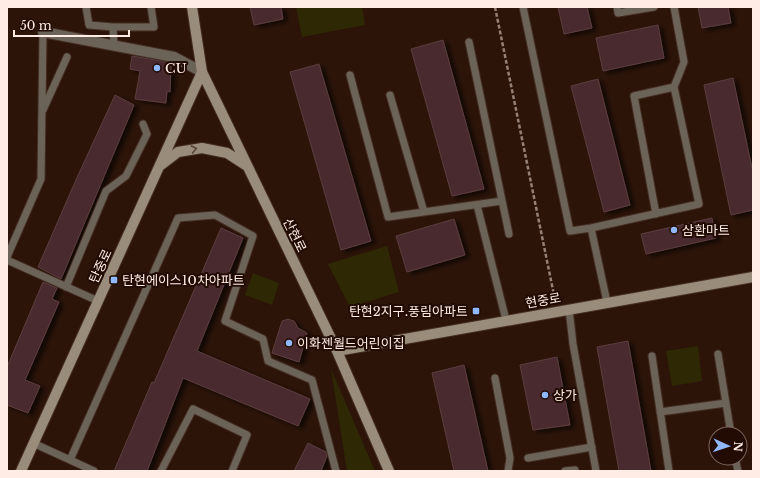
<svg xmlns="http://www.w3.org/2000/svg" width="760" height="478" viewBox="0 0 760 478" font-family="'Libre Baskerville','Noto Sans KR',serif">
<defs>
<filter id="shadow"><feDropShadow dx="4.5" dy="2.5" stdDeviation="2" flood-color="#0009"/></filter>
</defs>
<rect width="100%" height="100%" fill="#2c1409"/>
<path fill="#2e2904" d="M296,7H362L365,25L302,37Z
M387,246L399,292L350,307L328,264Z
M253,273L279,283L272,305L245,295Z
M698,346L702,381L672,386L666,351Z
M331,369L375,471H347Z"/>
<path fill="#482b2d" stroke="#5c3d3f" filter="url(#shadow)" d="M250,7H281L283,19L254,25Z
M558,7H587L592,28L564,34Z
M698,7H728L731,23L702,28Z
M658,25L664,58L603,71L596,38Z
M443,40L484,189L452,196L411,49Z
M132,56L168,62L171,66L170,92L167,91L166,103L135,99L140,71L130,69Z
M319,64L371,241L341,250L290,72Z
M733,78L753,173V210L731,215L704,85Z
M598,79L630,205L604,212L571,86Z
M115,95L134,105L61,279L38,267L75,182Z
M712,218L716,238L646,254L641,234Z
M454,219L465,255L407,272L396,236Z
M221,228L243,238L197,351L310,399L298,426L183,378L147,471H114L152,382L154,383Z
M43,282L57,288L52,299L59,302L25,380L40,386L28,413L7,405V367Z
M288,319L294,321L298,328L307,333L299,362L272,353L282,321Z
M628,341L651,471H619L597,347Z
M557,357L570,425L533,430L520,365Z
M464,365L488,471H454L432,373Z
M308,443L326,452L327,456L321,471H294Z"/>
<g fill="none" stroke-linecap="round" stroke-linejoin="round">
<g stroke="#452e23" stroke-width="9">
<path id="lane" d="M86,7L89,25L113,27L114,46
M523,7L570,231L591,228L699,204L674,87L684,62L674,7
M617,7L618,13L654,7
M113,27H154L151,7
M469,42L509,234
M350,75L388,217L502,201
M390,95L424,212
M43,110L67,57
M477,205L506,320
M656,214L634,96L674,87
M591,228L607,302
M7,257L41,179L43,32
M7,260L98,301
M66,287L106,191L126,176L147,134L143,124
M569,309L573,344L596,471
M718,354L731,434
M652,356L669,471
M495,378L510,458L508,471
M660,412L726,403
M33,443L94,471
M528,458L592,447
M735,458L738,471
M70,460L178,218L215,215L253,236L225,321L263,339L268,361L312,380L336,471
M161,471L193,409L247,435L232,471
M565,471L575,470"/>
</g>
<g stroke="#452e23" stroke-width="12">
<path id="street" d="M43,32L174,57L202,72"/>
</g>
<g stroke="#452e23" stroke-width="12">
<path id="secondary" d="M192,7L202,72L337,351L389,471
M161,165L178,152L202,148L227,153L247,166
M337,351L753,277
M21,471L202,72"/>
</g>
<path stroke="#958077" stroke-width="2.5" stroke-dasharray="4 2" stroke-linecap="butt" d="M495,7L554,295"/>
<use href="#lane" stroke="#6c6358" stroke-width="7"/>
<use href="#street" stroke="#6c6358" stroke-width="10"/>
<use href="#secondary" stroke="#9a8c7b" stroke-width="10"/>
</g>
<defs><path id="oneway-chevron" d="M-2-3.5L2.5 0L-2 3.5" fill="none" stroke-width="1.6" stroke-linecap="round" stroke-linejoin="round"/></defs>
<use stroke="#584539" href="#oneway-chevron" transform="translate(194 149) rotate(-11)"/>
<g fill="#8fb8fd" stroke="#220b03" stroke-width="1.5">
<circle cx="157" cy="68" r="4"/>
<circle cx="674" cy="230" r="4"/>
<rect x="110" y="276" width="8" height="8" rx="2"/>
<rect x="472" y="307" width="8" height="8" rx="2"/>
<circle cx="289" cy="343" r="4"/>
<circle cx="545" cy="395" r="4"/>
</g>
<g text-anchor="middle" stroke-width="4" stroke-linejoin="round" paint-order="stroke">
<g font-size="13" fill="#feece5" stroke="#220b03" text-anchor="start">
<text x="165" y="73">CU</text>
<text x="682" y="235">삼환마트</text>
<text x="122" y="285">탄현에이스10차아파트</text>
<text x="468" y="316" text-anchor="end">탄현2지구.풍림아파트</text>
<text x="297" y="348">이화젠월드어린이집</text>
<text x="553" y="400">상가</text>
</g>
<g font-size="13" fill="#feece5" stroke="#220b03">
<text transform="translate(295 235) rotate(64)" y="5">산현로</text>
<text transform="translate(100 266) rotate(-65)" y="5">탄중로</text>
<text transform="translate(543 300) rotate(-10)" y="5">현중로</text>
</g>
</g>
<rect width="760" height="478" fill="none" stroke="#feece5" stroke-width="16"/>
<g transform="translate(728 446) rotate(93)"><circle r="19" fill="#220b03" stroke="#7a655d"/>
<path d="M0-3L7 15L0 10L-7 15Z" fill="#8fb8fd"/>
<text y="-6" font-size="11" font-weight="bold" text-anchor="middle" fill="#feece5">N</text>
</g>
<path d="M14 30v6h115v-6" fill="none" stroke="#feece5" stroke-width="2"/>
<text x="20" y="30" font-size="12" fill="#feece5" stroke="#220b03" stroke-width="3" paint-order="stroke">50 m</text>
</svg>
